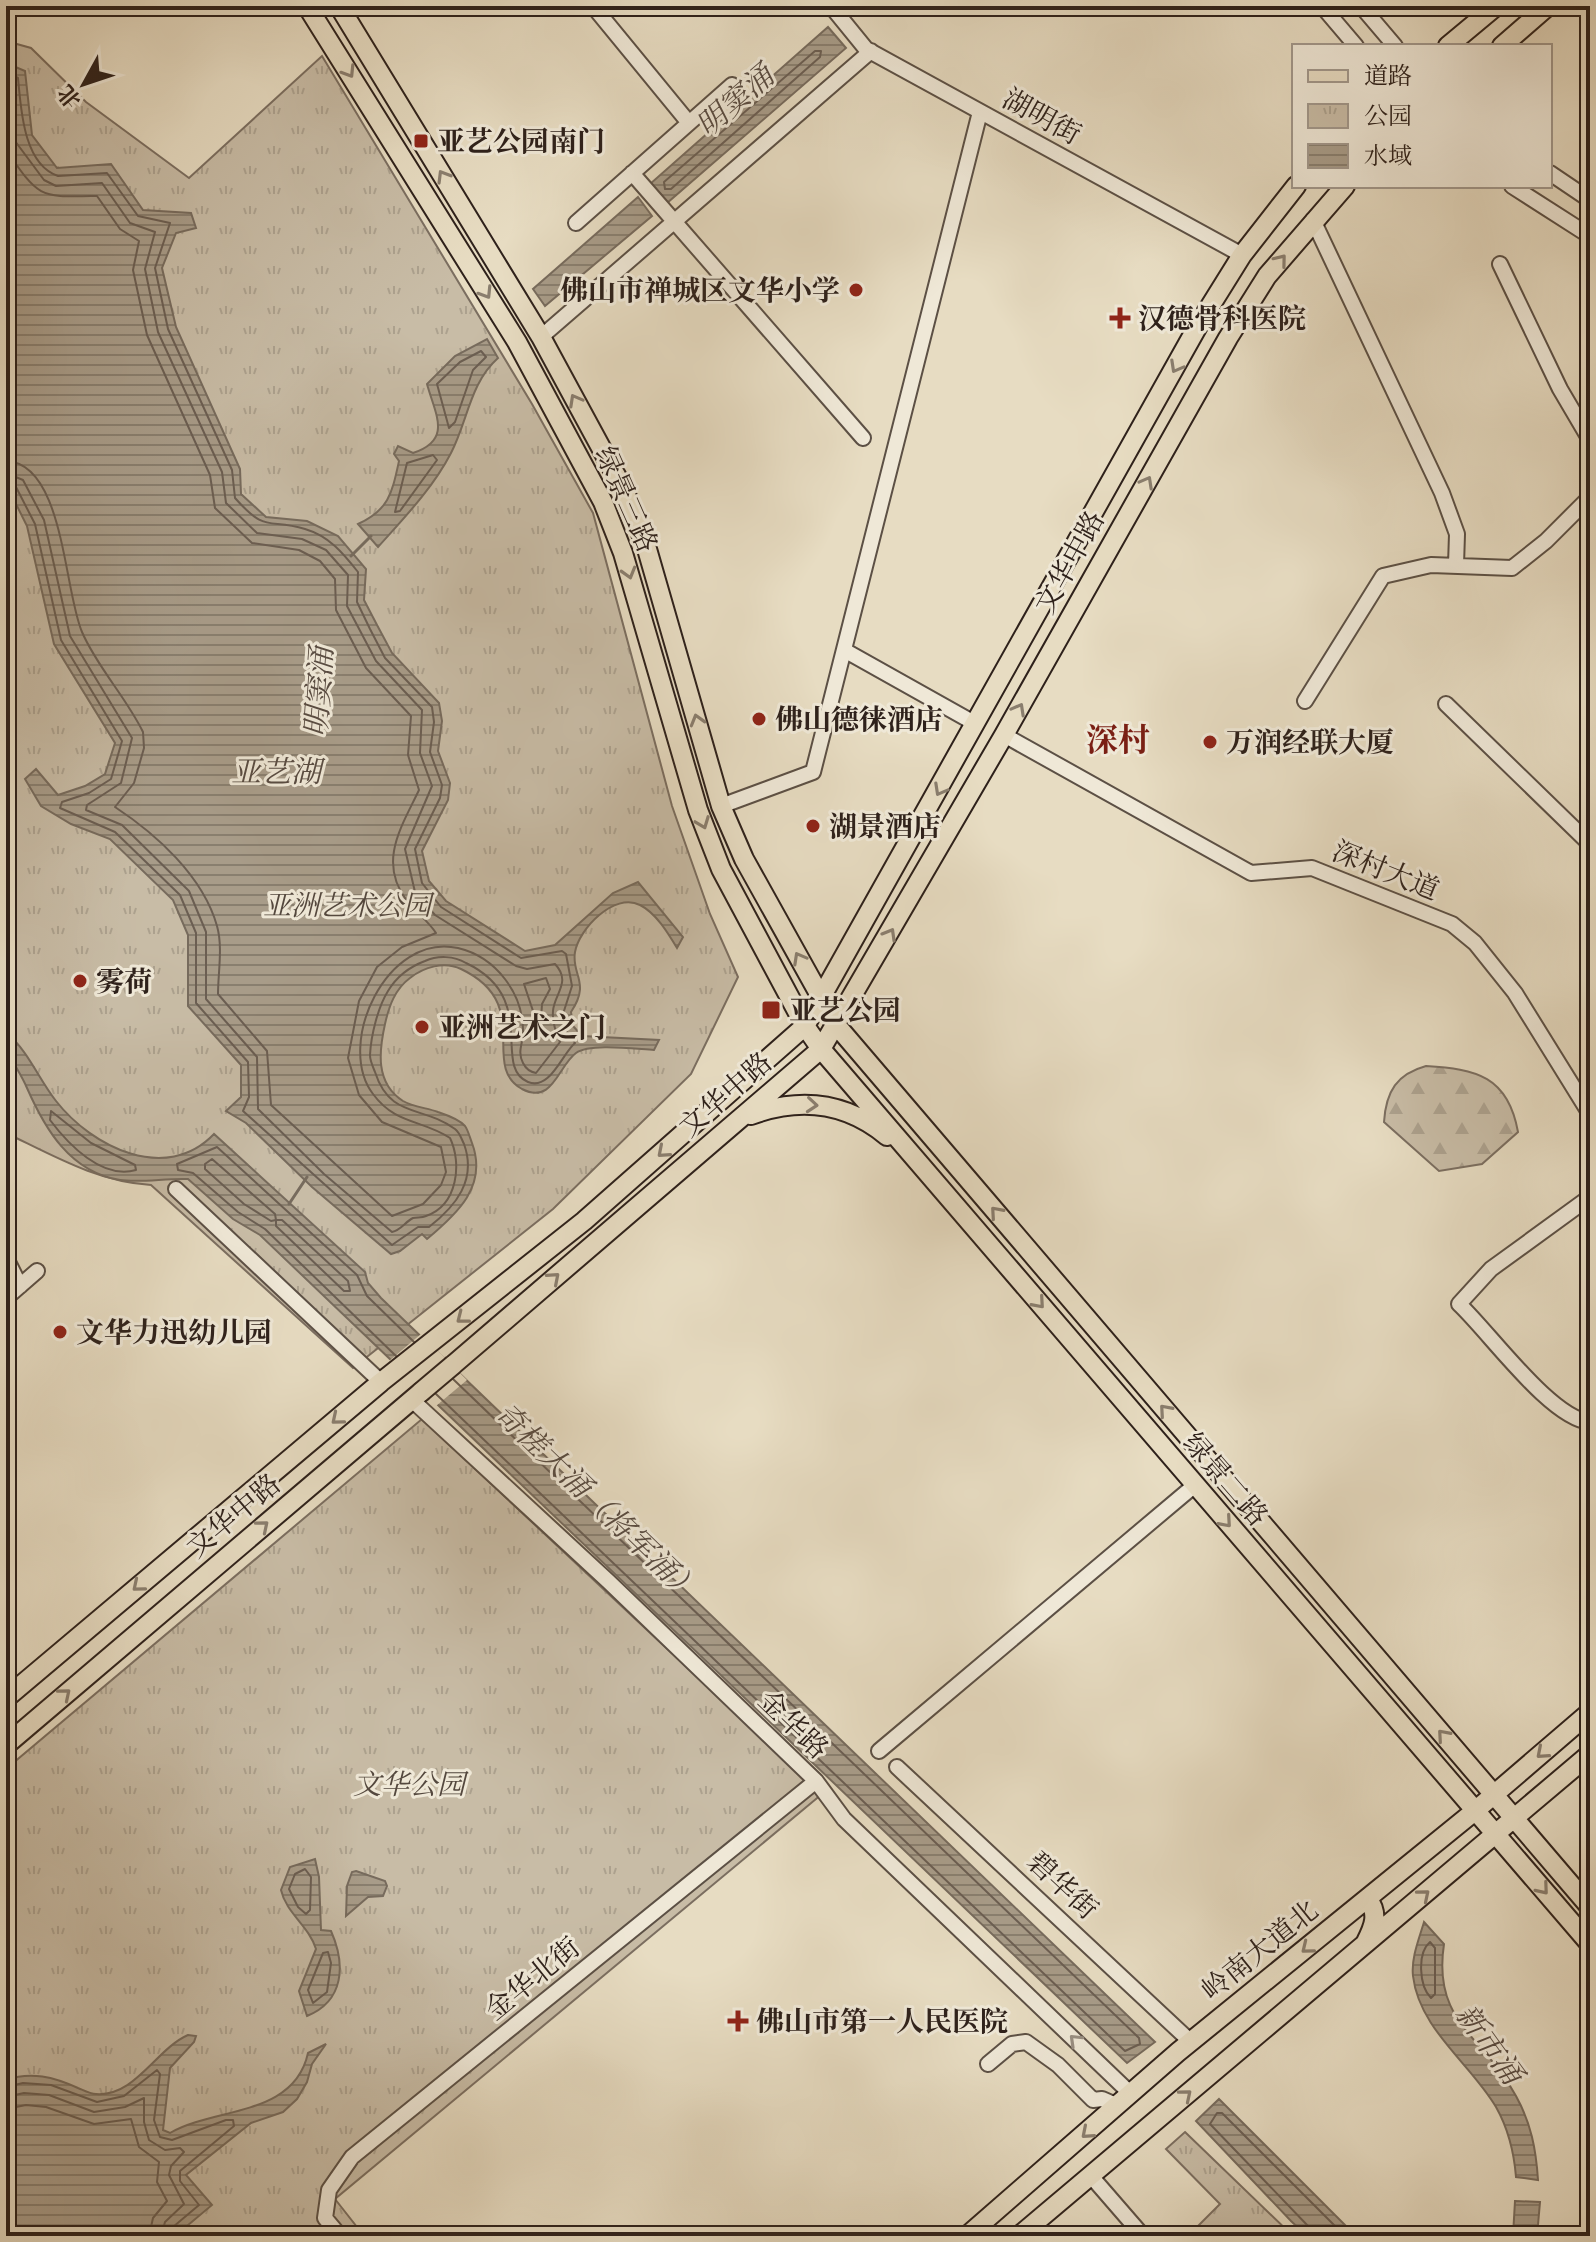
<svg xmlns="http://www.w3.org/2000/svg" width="1596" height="2242" viewBox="0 0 1596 2242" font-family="'IM FELL Great Primer','Noto Serif SC',serif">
<defs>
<pattern id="forest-firs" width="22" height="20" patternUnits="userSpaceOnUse" patternTransform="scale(2)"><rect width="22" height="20" fill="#c8bca6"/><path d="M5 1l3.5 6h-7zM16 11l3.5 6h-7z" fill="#aca18e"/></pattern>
<pattern id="park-tufts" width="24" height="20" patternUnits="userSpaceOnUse" patternTransform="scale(2)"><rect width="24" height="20" fill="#c8bca6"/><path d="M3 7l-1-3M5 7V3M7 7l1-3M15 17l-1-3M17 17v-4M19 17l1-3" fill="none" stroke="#aca18e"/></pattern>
<pattern id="water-rules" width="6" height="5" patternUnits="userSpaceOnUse" patternTransform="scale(2)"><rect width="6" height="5" fill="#a89c89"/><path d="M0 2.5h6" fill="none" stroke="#897f6f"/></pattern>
</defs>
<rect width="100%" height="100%" fill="#e7dcc2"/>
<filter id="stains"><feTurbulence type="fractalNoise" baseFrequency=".0025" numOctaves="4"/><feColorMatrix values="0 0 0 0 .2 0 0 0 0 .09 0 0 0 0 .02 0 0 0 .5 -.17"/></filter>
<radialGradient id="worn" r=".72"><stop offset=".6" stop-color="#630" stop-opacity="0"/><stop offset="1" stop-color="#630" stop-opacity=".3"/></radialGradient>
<path fill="url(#forest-firs)" stroke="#7b6e60" stroke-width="2" d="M1426,1066C1476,1069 1508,1076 1518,1132L1482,1164L1439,1171L1384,1122C1386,1091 1397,1074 1426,1066Z"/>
<path fill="url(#park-tufts)" stroke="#7b6e60" stroke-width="2" d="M6,41L31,48L86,102L189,178L322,56L532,404L593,513L672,806L710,914L738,977L691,1074L553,1209L353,1368L151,1185C98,1182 54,1156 6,1133Z
M422,1419L822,1794L335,2199L364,2236H6V1769Z
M1185,2132L1293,2236H1206L1197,2227L1220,2204L1166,2149Z"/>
<path fill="url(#water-rules)" stroke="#776b5d" stroke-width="2" d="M828,27L846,48L667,203L650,184Z
M6,63L25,71L32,135L57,168L111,164L143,210L191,213L196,228L176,233L162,268L176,327L240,469L241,494L266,517L307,521L338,536L366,569L364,600L377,625L392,653L439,703L442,721L438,751L450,783L448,800L422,851L429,881L446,901L525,951L555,945L613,893L638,882L683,937L677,948C668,933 656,913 640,905C614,892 579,929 575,952C571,975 591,982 571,1012L573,1026L582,1036L659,1040L654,1050C635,1049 590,1043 576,1053C558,1066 553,1105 522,1089C479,1065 535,1004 461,969C444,961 424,967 410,978C395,989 389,1006 385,1024C379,1051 375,1083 403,1101C413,1107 428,1108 438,1112C447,1115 459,1119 465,1126C468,1130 470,1138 472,1143C488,1186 457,1214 427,1239L422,1234L400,1251L391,1254L312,1187L246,1123L226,1111L241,1097V1065L188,1006V935L173,900L110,839L71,824L41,806L25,779L36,769L58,795L85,786L105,774L115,743L54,644L27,526L6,484Z
M638,197L652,216L545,306L533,289Z
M487,339L498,358C470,383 468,420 451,453C433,488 404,518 378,547L358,524C389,510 392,493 399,461L394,454L398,446L413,453C453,440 435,414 427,384L455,356Z
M6,702C18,722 19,738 7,758Z
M6,1032C29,1052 38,1078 56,1101C92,1147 166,1184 214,1134L365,1272L368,1283L381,1298L1155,2042L1127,2063L260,1235L233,1219L188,1179C166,1178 141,1183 120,1180C70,1172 45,1129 27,1088C17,1065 6,1058 6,1032Z
M315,1859L319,1877L321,1930L331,1931C346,1965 344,2001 307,2016L299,1991L316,1949C309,1926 286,1913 281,1890L290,1867Z
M356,1871L385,1881L387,1886L383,1896L368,1897L346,1916L347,1886L352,1872Z
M1424,1922L1444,1944C1432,2023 1484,2036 1516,2096C1531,2123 1536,2149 1538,2180L1516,2177C1514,2152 1509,2130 1496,2107C1471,2064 1419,2029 1413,1976C1411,1958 1419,1939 1424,1922Z
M188,2035L196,2036L194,2042L170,2068L163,2130L170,2133C215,2107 294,2117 308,2053L326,2044L312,2064L307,2082L297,2099L283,2112L251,2123L186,2175L212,2205L175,2236H6V2080C31,2071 54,2077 78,2088C83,2090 90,2094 96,2094C135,2097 156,2049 188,2035Z
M1219,2099L1356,2236H1307L1291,2221L1196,2121Z
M1515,2201L1540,2202L1537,2236H1513Z"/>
<path fill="#e7dcc2" d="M421,1334L467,1380L436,1406L389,1361Z"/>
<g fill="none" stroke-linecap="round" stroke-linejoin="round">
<path stroke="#6b5e52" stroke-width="2" d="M815,51H821L820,57L671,189H665L664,182Z
M6,72L18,78C21,108 23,164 58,176L107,173L138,216L170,223L155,268L168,329L232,470L235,498C267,534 267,518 305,529C329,536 343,553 358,572L357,602L370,629L385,658L432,707L434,722L430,752L442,785L440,798L415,849L422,883L441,907L521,958L562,951L566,954L572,986L563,1014L565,1029L575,1043C562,1054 550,1091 528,1082C491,1066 540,998 466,963C454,956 438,955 425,961C409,967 397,976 388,991C378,1007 371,1035 370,1055C370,1061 373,1067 375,1072C390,1119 423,1105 455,1129C460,1133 461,1138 464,1144C477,1180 456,1206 429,1227H418L392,1245L243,1111L249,1097L248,1062L196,1003V933L180,895L115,832L60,808L62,802L89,793L111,779L122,741L61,640L35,524L16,487L6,483
M6,83L15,141L44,180L56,186L102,183L130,223L155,232L145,269L158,332L222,472L226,503L257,533L302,539L326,550L348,575L347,606L376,661L422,710L420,753L432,786L405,849L415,892L435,915L516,966L527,969L555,964C572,982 554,994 553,1011C552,1022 556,1033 560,1042L536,1073C530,1072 526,1069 523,1063C517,1052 523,1043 523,1033C524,994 496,957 458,948C387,932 335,1044 373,1094C396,1125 421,1119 450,1138C462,1163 458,1205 426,1216C422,1218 417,1217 413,1218C405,1222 401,1230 392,1232L324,1174L258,1109L257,1057L206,999V932L189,891L122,825L86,810L87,805L121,783L132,738L70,636L44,520L23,480L6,473
M6,150C40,199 39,197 97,196L120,229L139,241L133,270L147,335L210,475L215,508L252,543L299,550L320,561L335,579L336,610L366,668L411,716L408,755L419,790C402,826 377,862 407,901C416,912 429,922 436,933L402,947L377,967L359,1001L348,1058L359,1095L382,1122L441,1147L446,1172L441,1185L423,1204L392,1216L271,1105L267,1051L218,994C218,973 223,947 217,926C203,876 156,834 115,807L134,783L144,748L143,732C126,697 97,667 82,632C64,591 64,463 6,461
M481,351L486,357L473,370L455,422L449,428L437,384L460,362Z
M433,455L437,460L400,511L395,512L407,463Z
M546,978L550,989L542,1004L541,1020L537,1023L524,984Z
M51,1111L91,1143L135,1165L136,1170C102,1180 68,1144 50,1120Z
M212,1159L275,1214L276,1220L271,1221L244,1204L205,1169V1164Z
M276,1220H282L348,1281L350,1291H344L276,1226Z
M396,1356L265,1229L238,1212L193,1173L178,1170L177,1164L217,1147L357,1275L367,1296L414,1342
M436,1394L1125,2051L1140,2044L1139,2038L453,1379
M305,1869L311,1877L310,1910L306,1914L298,1907L289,1889L295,1874Z
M1430,1942L1435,1948V1994L1431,1998C1419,1986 1417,1953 1430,1942Z
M328,1952L331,1963L327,1992L313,2003L308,1990L323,1953Z
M6,2087L23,2083L51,2085L97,2102L124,2096L157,2070L160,2074L154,2120L160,2137L172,2140L226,2120H233L234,2126L180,2171V2181L199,2205L173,2227L171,2236
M6,2097L24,2093L49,2095L94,2112L125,2107L144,2098V2122L149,2140L165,2150L180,2148L184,2152L171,2166L169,2175L184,2204L165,2222L161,2236
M6,2109L26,2105L46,2107L94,2124L131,2119L139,2147L159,2162L157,2182L167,2201L153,2218L149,2236
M1312,2236L1309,2227L1210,2124L1217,2113H1222L1345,2236"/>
<path stroke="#776b5d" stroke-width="3" d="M351,556L371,536
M289,1204L307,1177"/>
<g stroke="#5c5045" stroke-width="18">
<path id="minor" d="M593,6L689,123
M831,6L866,49L1242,255
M1322,6L1356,46
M1361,6L1395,46
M632,173L863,438
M1550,173L1590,200
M1512,186L1590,236
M1313,220L1442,493L1457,534L1456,565
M576,223L732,85
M1500,264L1560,389L1590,440
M541,337L871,51
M844,650L976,724
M1305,701L1383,576L1431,565L1512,568L1546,541L1590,497
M1446,704L1590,844
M1004,735L1251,873L1312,868L1452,924L1475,943L1515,993L1590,1114
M721,806L813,772L980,112
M176,1189L381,1382
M1590,1197L1491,1269L1459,1304C1490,1333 1551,1419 1590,1422
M6,1258L20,1286
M6,1298L37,1271
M412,1400L608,1581L816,1781L844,1819L1131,2094
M879,1751L1195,1485
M897,1767L1191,2042
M988,2064L1012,2044L1026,2042L1058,2065L1093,2100L1102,2099L1118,2106
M1091,2176L1143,2236
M340,2236L325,2218L329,2190L352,2157L816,1781
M1167,2236H1172"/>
</g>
<g stroke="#2e211b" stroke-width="22">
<path id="major" d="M307,6L517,342L603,502L623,553L698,810L721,869L805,1026L821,1049L1590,1944
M339,6L541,337L625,492L647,549L721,806L744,859L837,1026L1590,1907
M1448,46L1496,6
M1502,46L1548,6
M751,1115C800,1097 846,1102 887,1136
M453,1365L821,1049L1004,735L1228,338L1267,276L1345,186
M6,1698L381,1382L584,1221L805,1026L1199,324L1242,255L1296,186
M6,1745L421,1392
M1366,1942C1374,1926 1379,1914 1368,1899
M967,2236L1178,2052L1476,1810L1590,1712
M1019,2236L1590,1754"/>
</g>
<use href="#minor" stroke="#efe8d7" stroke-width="14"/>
<use href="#major" stroke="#e7dcc2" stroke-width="18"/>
<g stroke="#2e211b" stroke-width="22" stroke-linecap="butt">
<path id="major-bridge" d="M421,1392L453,1365"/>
</g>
<use href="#major-bridge" stroke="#e7dcc2" stroke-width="18"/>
</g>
<defs><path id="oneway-chevron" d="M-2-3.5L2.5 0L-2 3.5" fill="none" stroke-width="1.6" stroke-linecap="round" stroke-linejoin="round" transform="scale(2)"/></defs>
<g stroke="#8a7e6e">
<use href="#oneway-chevron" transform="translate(349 72) rotate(58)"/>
<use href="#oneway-chevron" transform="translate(443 176) rotate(-121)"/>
<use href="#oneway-chevron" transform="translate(1281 260) rotate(-51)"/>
<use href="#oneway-chevron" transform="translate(486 293) rotate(58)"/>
<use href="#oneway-chevron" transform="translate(1176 367) rotate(119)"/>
<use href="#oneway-chevron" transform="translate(575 400) rotate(-119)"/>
<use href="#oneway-chevron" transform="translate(1147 482) rotate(-61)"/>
<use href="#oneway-chevron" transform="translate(629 573) rotate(74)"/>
<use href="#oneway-chevron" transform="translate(1019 709) rotate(-61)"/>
<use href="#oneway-chevron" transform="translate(697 720) rotate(-106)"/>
<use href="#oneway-chevron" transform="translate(940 790) rotate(119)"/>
<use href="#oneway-chevron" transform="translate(703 823) rotate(69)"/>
<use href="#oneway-chevron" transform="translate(890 934) rotate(-60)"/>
<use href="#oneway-chevron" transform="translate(799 958) rotate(-119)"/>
<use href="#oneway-chevron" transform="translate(812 1105) rotate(5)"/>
<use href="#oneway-chevron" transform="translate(663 1152) rotate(139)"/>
<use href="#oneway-chevron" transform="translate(996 1212) rotate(-131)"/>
<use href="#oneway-chevron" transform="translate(554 1278) rotate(-41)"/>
<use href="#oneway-chevron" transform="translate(1039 1303) rotate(49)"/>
<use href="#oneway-chevron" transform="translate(462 1318) rotate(142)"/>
<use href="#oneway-chevron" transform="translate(1165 1410) rotate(-131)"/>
<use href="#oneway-chevron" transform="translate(337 1419) rotate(140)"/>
<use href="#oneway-chevron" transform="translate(1226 1522) rotate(49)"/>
<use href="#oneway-chevron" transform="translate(263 1526) rotate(-40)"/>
<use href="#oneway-chevron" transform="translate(138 1586) rotate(140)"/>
<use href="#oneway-chevron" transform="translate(65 1694) rotate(-40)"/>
<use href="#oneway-chevron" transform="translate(1443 1735) rotate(-131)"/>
<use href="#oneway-chevron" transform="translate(1542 1753) rotate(139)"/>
<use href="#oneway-chevron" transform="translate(1543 1889) rotate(50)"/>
<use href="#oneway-chevron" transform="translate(1424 1895) rotate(-40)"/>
<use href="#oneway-chevron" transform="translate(1307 1948) rotate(141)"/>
<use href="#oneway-chevron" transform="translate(1186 2095) rotate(-40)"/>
<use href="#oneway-chevron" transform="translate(1087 2133) rotate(139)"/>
</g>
<use stroke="#988e82" href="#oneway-chevron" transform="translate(1075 2040) rotate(-136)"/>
<g fill="#8f2418" stroke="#efe8d7" stroke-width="3">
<rect x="413" y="133" width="16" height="16" rx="4"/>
<circle cx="856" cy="290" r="8"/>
<path d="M1116 306h8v8h8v8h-8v8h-8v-8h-8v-8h8z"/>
<circle cx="759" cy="719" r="8"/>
<circle cx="1210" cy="742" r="8"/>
<circle cx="813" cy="826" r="8"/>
<circle cx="80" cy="981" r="8"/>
<rect x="761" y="1000" width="20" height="20" rx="4"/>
<circle cx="422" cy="1027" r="8"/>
<circle cx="60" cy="1332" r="8"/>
<path d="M734 2009h8v8h8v8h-8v8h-8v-8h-8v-8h8z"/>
</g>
<g text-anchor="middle" stroke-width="6" stroke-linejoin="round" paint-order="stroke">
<g font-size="28" fill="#2e211b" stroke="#efe8d7">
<text transform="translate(1042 116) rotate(29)" y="10">湖明街</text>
<text transform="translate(627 499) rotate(66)" y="10">绿景三路</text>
<text transform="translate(1069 562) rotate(-61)" y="10">文华中路</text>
<text transform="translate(1386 870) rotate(22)" y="10">深村大道</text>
<text transform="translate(725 1094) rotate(-41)" y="10">文华中路</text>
<text transform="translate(1226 1479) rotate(49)" y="10">绿景二路</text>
<text transform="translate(233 1515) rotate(-40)" y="10">文华中路</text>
<text transform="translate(794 1724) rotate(44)" y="10">金华路</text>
<text transform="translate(1063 1885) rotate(43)" y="10">碧华街</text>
<text transform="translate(1259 1950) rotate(-39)" y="10">岭南大道北</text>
<text transform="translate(532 1978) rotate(-39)" y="10">金华北街</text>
</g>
<g font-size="28" font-weight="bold" fill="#2e211b" stroke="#efe8d7" text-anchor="start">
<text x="437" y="151">亚艺公园南门</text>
<text x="840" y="300" text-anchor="end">佛山市禅城区文华小学</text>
<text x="1138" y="328">汉德骨科医院</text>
<text x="775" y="729">佛山德徕酒店</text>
<text x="1226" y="752">万润经联大厦</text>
<text x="829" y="836">湖景酒店</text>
<text x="96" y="991">雾荷</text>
<text x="789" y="1020">亚艺公园</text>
<text x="438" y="1037">亚洲艺术之门</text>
<text x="76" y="1342">文华力迅幼儿园</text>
<text x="756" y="2031">佛山市第一人民医院</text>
</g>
<g font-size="28" font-style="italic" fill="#54483e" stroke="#efe8d7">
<text x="347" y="915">亚洲艺术公园</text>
<text x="409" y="1794">文华公园</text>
</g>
<g font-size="30" font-style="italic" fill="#594c42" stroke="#efe8d7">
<text transform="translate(735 101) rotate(-41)" y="10">明窦涌</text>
<text transform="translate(319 692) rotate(-86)" y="10">明窦涌</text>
<text x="276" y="782">亚艺湖</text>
<text transform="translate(597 1502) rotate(44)" y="10">奇槎大涌（将军涌）</text>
<text transform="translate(1489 2044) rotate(54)" y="10">新市涌</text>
</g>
<g font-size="32" font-weight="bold" fill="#7a1f14" stroke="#efe8d7">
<text x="1118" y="751">深村</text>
</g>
</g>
<rect width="1596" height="2242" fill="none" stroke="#e7dcc2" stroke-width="32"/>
<rect x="8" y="8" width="1580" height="2226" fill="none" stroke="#2e211b" stroke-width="4"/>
<rect x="16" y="16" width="1564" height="2210" fill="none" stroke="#2e211b" stroke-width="2"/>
<rect x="1292" y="44" width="260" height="144" fill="#efe8d7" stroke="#a2988c" stroke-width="2"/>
<rect x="1308" y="70" width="40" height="12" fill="#e7dcc2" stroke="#a2988c" stroke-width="2"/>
<text x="1364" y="84" font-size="24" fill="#2e211b">道路</text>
<rect x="1308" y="104" width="40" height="24" fill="url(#park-tufts)" stroke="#a2988c" stroke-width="2"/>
<text x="1364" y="124" font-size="24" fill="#2e211b">公园</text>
<rect x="1308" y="144" width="40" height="24" fill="url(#water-rules)" stroke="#a2988c" stroke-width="2"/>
<text x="1364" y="164" font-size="24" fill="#2e211b">水域</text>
<g transform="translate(84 84) rotate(230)" stroke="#efe8d7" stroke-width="6" paint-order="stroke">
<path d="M0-6L14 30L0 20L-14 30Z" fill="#2e211b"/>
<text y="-12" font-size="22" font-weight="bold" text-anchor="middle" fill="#2e211b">北</text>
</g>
<rect width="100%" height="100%" filter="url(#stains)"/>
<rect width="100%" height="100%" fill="url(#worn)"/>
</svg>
